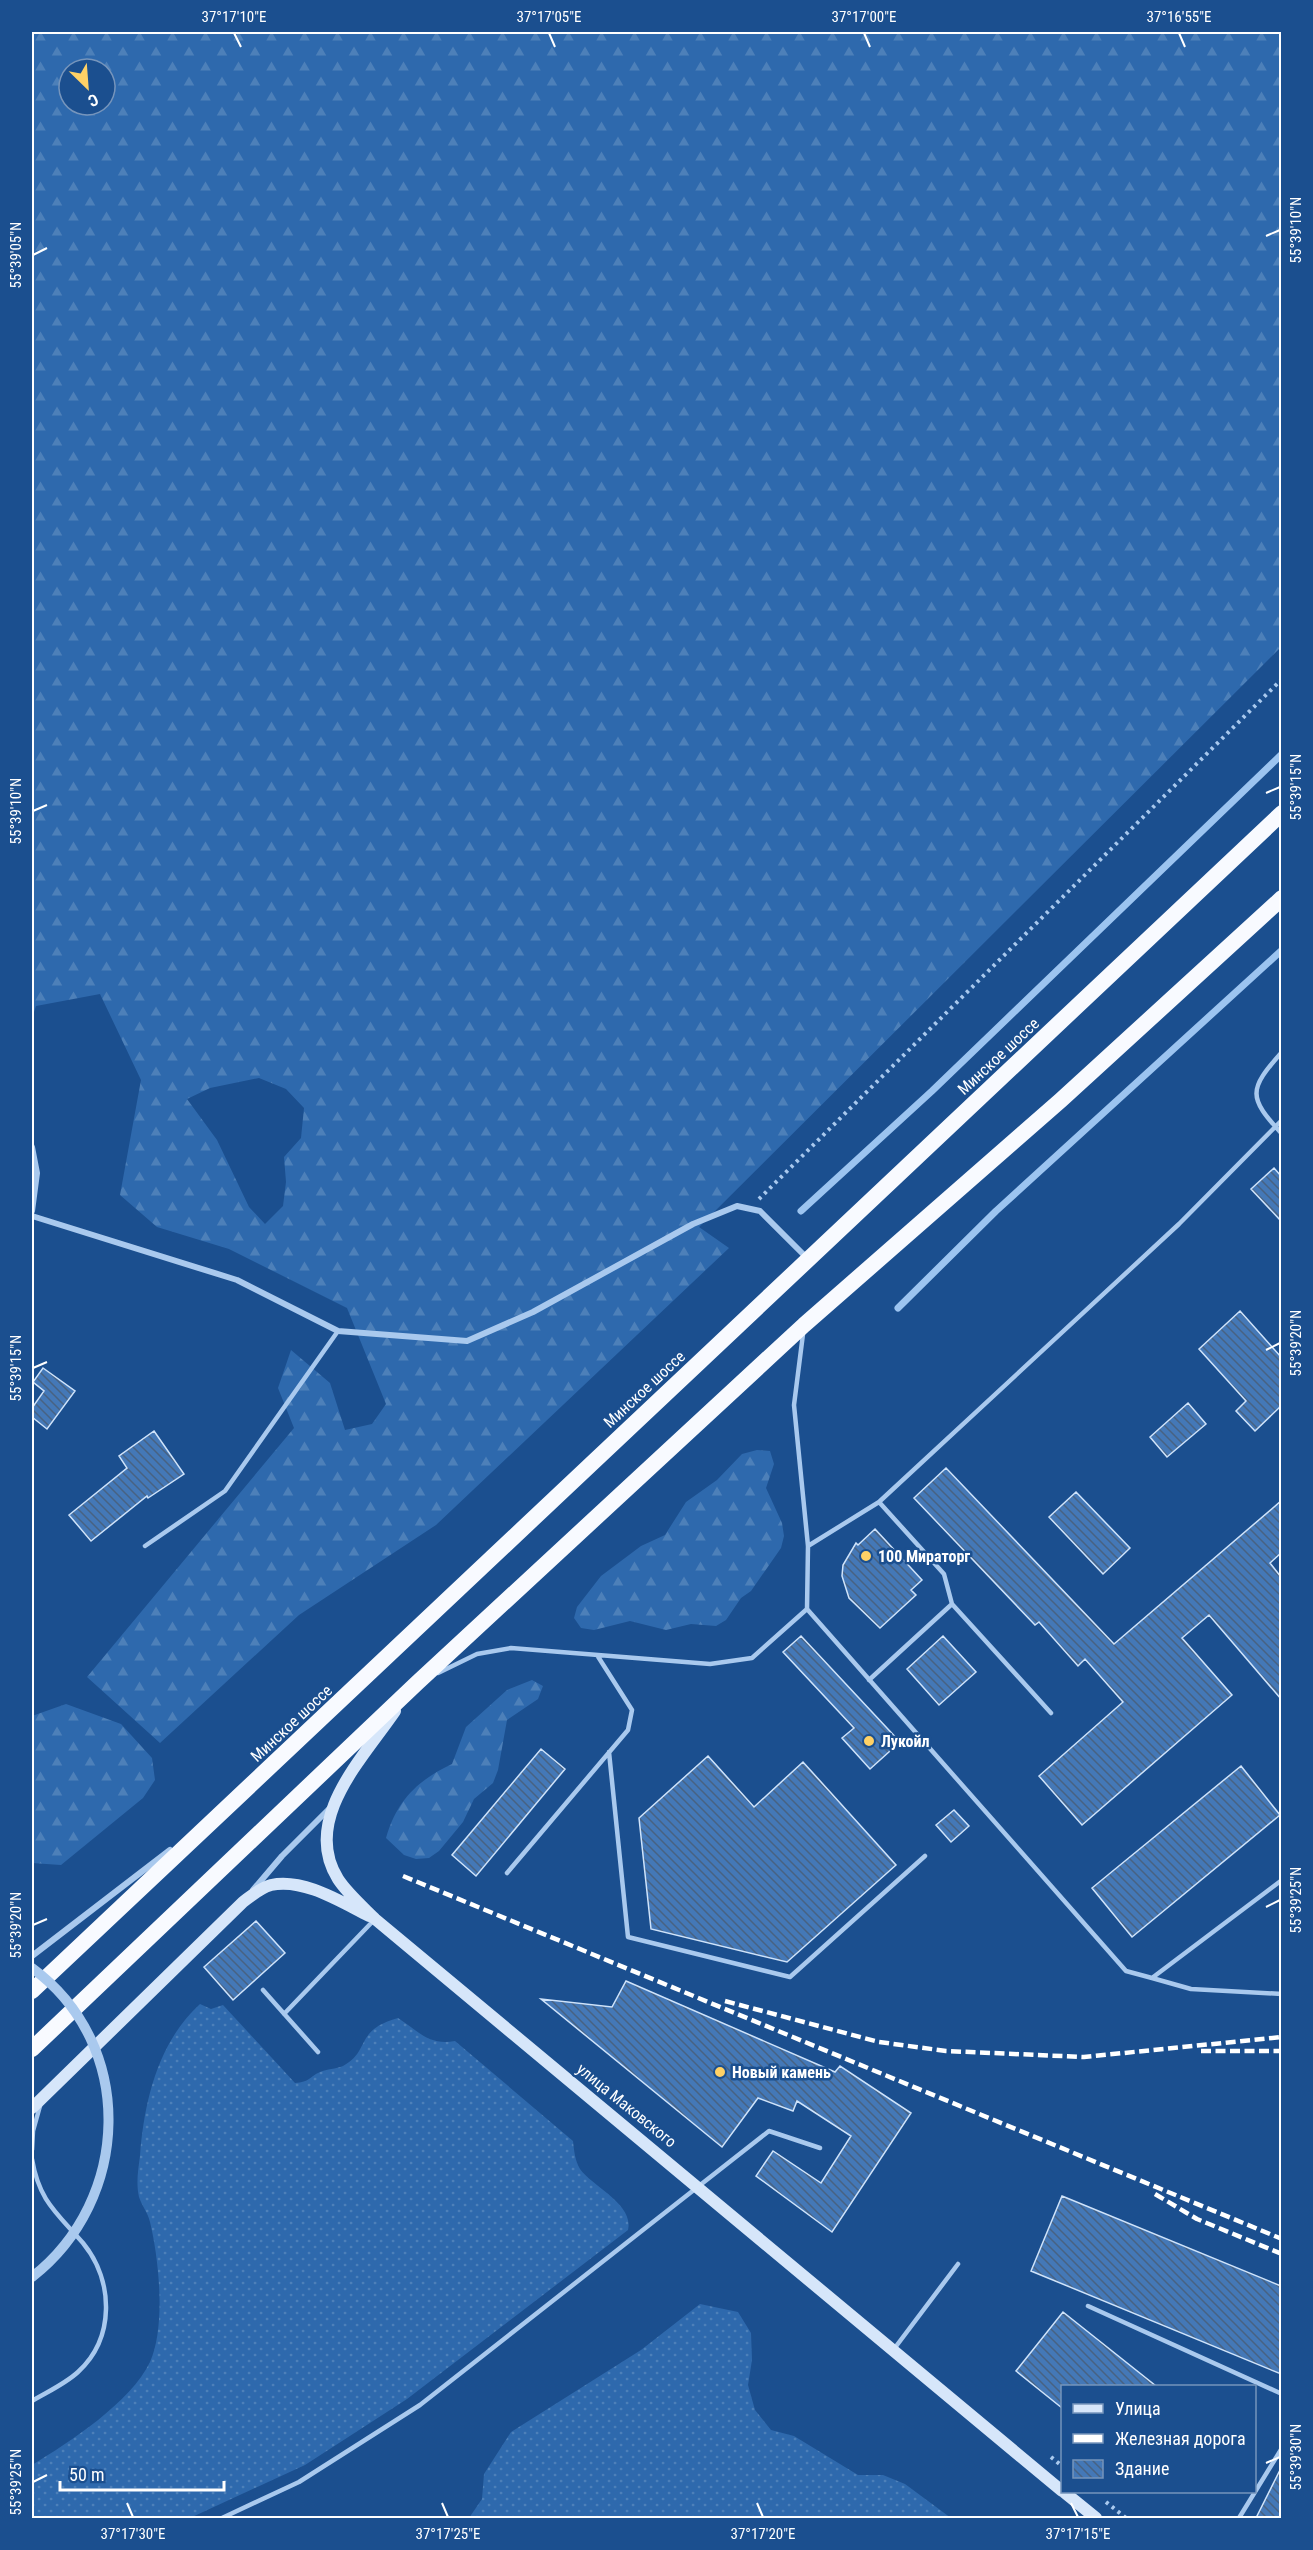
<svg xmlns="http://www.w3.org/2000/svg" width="1313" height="2550" viewBox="0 0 1313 2550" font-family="'Roboto Condensed',sans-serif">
<defs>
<pattern id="grass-dots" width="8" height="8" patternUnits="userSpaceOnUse" patternTransform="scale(1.5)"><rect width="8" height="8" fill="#2e69ad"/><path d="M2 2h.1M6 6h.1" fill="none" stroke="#4d80b9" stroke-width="1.8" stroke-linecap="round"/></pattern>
<pattern id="forest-firs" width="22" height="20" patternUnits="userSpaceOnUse" patternTransform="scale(1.5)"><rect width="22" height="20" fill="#2e69ad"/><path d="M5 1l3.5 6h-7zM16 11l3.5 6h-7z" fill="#4d80b9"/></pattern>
<pattern id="building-back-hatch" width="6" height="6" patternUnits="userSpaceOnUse" patternTransform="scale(1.5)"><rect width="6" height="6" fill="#4478b7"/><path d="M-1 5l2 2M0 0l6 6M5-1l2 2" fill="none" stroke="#486282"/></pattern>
</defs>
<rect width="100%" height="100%" fill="#1b4f8f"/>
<path fill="url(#grass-dots)" d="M200,2004L211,2009L223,2005L295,2083C310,2082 309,2077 320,2072C327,2069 336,2069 343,2066C371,2051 354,2030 398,2018C418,2031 429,2046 455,2041L573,2141C574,2150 575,2161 580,2169C593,2187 634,2204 628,2230L407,2399L305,2465L190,2518H32V2465C70,2442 131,2402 150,2362C166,2327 159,2259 150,2222C148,2213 142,2206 139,2197C136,2184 138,2170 140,2156C144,2102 158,2042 200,2004Z
M700,2304L738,2312L751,2333L752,2360L748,2385L755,2410L771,2430L794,2436L858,2475H883L905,2484L951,2518H469L482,2499L484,2474L511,2432L641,2350Z"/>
<path fill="url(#forest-firs)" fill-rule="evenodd" d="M32,32H1281V647L699,1227L729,1248L436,1525L299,1615L160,1743L87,1677L294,1428L278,1388L291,1350L330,1383L345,1430L372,1424L386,1404L347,1308L229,1249L157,1227L120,1195L141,1080L100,994L36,1006L32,1018ZM69,69H105V105H69ZM259,1078L286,1089L304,1108L301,1138L284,1157L286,1182L283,1206L265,1224L249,1207L217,1140L187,1099L210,1088Z
M757,1450L770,1451L774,1464L766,1488L782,1523L784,1536L781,1548L751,1591L741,1598L726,1620L716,1626L691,1624L666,1630L630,1621L594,1630L581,1628L574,1618L577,1607L601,1576L641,1546L665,1535L686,1502L717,1480L742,1454Z
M532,1680L543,1686L538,1699L507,1720L498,1770L493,1783L474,1799L463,1822L439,1851L429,1858L416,1859L404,1855L386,1838C397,1800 418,1780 452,1764L466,1727L507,1690Z
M66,1704L121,1724L152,1758L155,1780L143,1798L61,1865L32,1863V1716Z"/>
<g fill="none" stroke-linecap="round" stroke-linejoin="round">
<path stroke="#9cc4f0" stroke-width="7" d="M801,1211L932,1091L1282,754
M898,1308L996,1211L1282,950"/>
</g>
<path fill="url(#building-back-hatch)" stroke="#cfe3fa" stroke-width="1.5" d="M1274,1168L1281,1176V1221L1251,1189Z
M1240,1311L1281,1357V1406L1255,1431L1236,1411L1246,1401L1199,1349Z
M43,1368L75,1391L47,1429L32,1417V1408L44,1391L33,1382Z
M1188,1403L1206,1424L1167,1457L1150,1437Z
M154,1431L184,1474L148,1498L147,1496L91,1541L69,1515L127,1468L119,1456Z
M946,1468L1114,1644L1281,1501V1553L1270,1563L1281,1577V1699L1209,1615L1182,1638L1232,1695L1082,1825L1039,1776L1123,1702L1085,1659L1078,1666L1039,1622L1035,1625L914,1498Z
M1076,1492L1130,1548L1103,1574L1049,1517Z
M875,1529L922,1580L911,1590L916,1595L880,1628L849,1598L842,1576L843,1565L856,1543L858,1545Z
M801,1636L900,1742L870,1769L842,1738L854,1728L783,1652Z
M943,1636L976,1672L939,1705L907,1669Z
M541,1749L565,1769L476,1876L452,1855Z
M708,1756L754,1807L803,1762L896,1865L787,1962L651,1929L639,1818Z
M1241,1766L1280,1815L1132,1937L1092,1888Z
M954,1810L969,1826L951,1842L936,1825Z
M256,1921L285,1953L233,2000L204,1967Z
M626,1981L835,2072L840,2066L911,2113L832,2232L756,2176L773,2151L821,2183L851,2136L797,2101L793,2111L758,2098L722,2147L541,1999L612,2007Z
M1062,2196L1281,2286V2374L1031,2271Z
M1063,2312L1156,2386H1062V2408L1016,2371Z
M1281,2468V2518H1256Z"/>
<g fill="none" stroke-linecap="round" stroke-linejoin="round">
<path stroke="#a9c9ee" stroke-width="4" stroke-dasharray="3 4.5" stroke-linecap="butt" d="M759,1199L1282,679
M1051,2457L1062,2466
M1106,2502L1126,2518"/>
<path stroke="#a9c9ee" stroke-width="4.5" d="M1282,1052C1248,1090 1248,1097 1282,1134
M145,1546L225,1491L338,1331
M808,1546L879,1502L1179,1224L1282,1120
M952,1604L1051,1713
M807,1609L1126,1971L1152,1978L1282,1880
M438,1673L477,1654L511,1648L710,1664L752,1658L807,1609L808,1546L794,1405L803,1334
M869,1680L952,1604L944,1574L879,1502
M609,1752L628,1937L790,1977L925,1856
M507,1873L628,1730L632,1710L597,1655
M1152,1978L1191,1989L1282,1994
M263,1990L318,2052
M284,2014L375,1919
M32,2150L33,2131L40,2106
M32,2159C39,2201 57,2213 83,2243C114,2281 115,2338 78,2372C65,2384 47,2392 32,2401
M1088,2306L1282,2394
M894,2349L958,2264
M222,2518L299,2482L420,2405L769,2131L820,2148
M1239,2518L1282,2448"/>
<path stroke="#a9c9ee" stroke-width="6" d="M32,1147L37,1173L32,1211
M32,1216L237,1280L338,1331L467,1341L533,1312L693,1224L737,1206L760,1211L808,1259
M253,1890L282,1856L330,1808
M32,1956L170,1850"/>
<path stroke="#d6e6fa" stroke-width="12" d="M395,1711C363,1758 301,1820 338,1879C347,1893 363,1907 375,1919L1062,2491
M32,2108L243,1902C251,1896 260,1888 271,1885C304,1878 341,1902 369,1916
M1064,2492L1096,2518"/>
<path stroke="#f8faff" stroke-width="16" d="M32,1991L1282,813
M32,2049L417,1683L804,1325L1061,1100L1282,898"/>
<path stroke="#fff" stroke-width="4.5" stroke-dasharray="10 4.5" stroke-linecap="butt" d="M403,1876L1282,2239
M725,2001L879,2042L946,2051L1084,2057L1282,2037
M1201,2051H1282
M1155,2194L1197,2219L1282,2254"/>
<path stroke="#a9c9ee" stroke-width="10" d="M32,1968C137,2045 131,2200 32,2277"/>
</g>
<path fill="none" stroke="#fff" stroke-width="2" d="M234,33L241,47M549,33L555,47M864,33L870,47M1179,33L1185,47M1266,236L1280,230M33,255L47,248M1266,793L1280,787M33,811L47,805M1266,1350L1280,1343M33,1368L47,1362M1266,1907L1280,1900M33,1925L47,1919M1266,2463L1280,2457M33,2482L47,2475M127,2503L133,2517M442,2503L448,2517M757,2503L763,2517M1071,2503L1078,2517"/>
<g fill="#ffd166" stroke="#1b4f8f" stroke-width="2">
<circle cx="866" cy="1556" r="6"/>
<circle cx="869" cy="1741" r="6"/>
<circle cx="720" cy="2072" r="6"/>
</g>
<g text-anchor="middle" stroke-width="5" stroke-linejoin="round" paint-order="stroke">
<g font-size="16" fill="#fff" stroke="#1b4f8f">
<text transform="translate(998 1056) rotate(-43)" y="6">Минское шоссе</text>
<text transform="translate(644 1389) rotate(-43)" y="6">Минское шоссе</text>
<text transform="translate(291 1723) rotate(-43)" y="6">Минское шоссе</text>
<text transform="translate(627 2105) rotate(39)" y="6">улица Маковского</text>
</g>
<g font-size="16" font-weight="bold" fill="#fff" stroke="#1b4f8f" text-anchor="start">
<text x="878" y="1562">100 Мираторг</text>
<text x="881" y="1747">Лукойл</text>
<text x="732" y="2078">Новый камень</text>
</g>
</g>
<rect width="1313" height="2550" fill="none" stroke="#1b4f8f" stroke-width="66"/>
<rect x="1061" y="2385" width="195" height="108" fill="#1b4f8f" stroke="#7695bc" stroke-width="1.5"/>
<rect x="1073" y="2404" width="30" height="9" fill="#d6e6fa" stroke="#7695bc" stroke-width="1.5"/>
<text x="1115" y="2415" font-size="18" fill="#ffffff">Улица</text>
<rect x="1073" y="2434" width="30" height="9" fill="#ffffff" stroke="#7695bc" stroke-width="1.5"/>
<text x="1115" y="2445" font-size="18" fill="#ffffff">Железная дорога</text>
<rect x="1073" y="2460" width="30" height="18" fill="url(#building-back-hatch)" stroke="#7695bc" stroke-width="1.5"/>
<text x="1115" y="2475" font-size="18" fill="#ffffff">Здание</text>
<g transform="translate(87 87) rotate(155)"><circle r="28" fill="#1b4f8f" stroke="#7695bc" stroke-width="1.5"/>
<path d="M0-4.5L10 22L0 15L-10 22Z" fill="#ffd166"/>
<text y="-9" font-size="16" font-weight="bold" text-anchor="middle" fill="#ffffff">С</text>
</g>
<path d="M60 2481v9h164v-9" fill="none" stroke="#ffffff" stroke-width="3"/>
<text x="69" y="2481" font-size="18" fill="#ffffff" stroke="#1b4f8f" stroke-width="4.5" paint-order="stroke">50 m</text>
<rect x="33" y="33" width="1247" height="2484" fill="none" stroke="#fff" stroke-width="2"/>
<g font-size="15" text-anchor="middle" fill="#fff">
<text x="234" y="22">37°17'10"E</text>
<text x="549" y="22">37°17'05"E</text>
<text x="864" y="22">37°17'00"E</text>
<text x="1179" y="22">37°16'55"E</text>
<text transform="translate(1296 230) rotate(-90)" y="5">55°39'10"N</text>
<text transform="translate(16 255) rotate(-90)" y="5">55°39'05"N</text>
<text transform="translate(1296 787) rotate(-90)" y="5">55°39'15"N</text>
<text transform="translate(16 811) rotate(-90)" y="5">55°39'10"N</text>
<text transform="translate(1296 1343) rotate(-90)" y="5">55°39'20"N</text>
<text transform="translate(16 1368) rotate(-90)" y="5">55°39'15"N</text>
<text transform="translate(1296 1900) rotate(-90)" y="5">55°39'25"N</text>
<text transform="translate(16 1925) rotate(-90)" y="5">55°39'20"N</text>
<text transform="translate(1296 2457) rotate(-90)" y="5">55°39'30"N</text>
<text transform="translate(16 2482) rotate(-90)" y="5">55°39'25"N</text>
<text x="133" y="2539">37°17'30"E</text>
<text x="448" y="2539">37°17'25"E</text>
<text x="763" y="2539">37°17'20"E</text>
<text x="1078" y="2539">37°17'15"E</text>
</g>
</svg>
